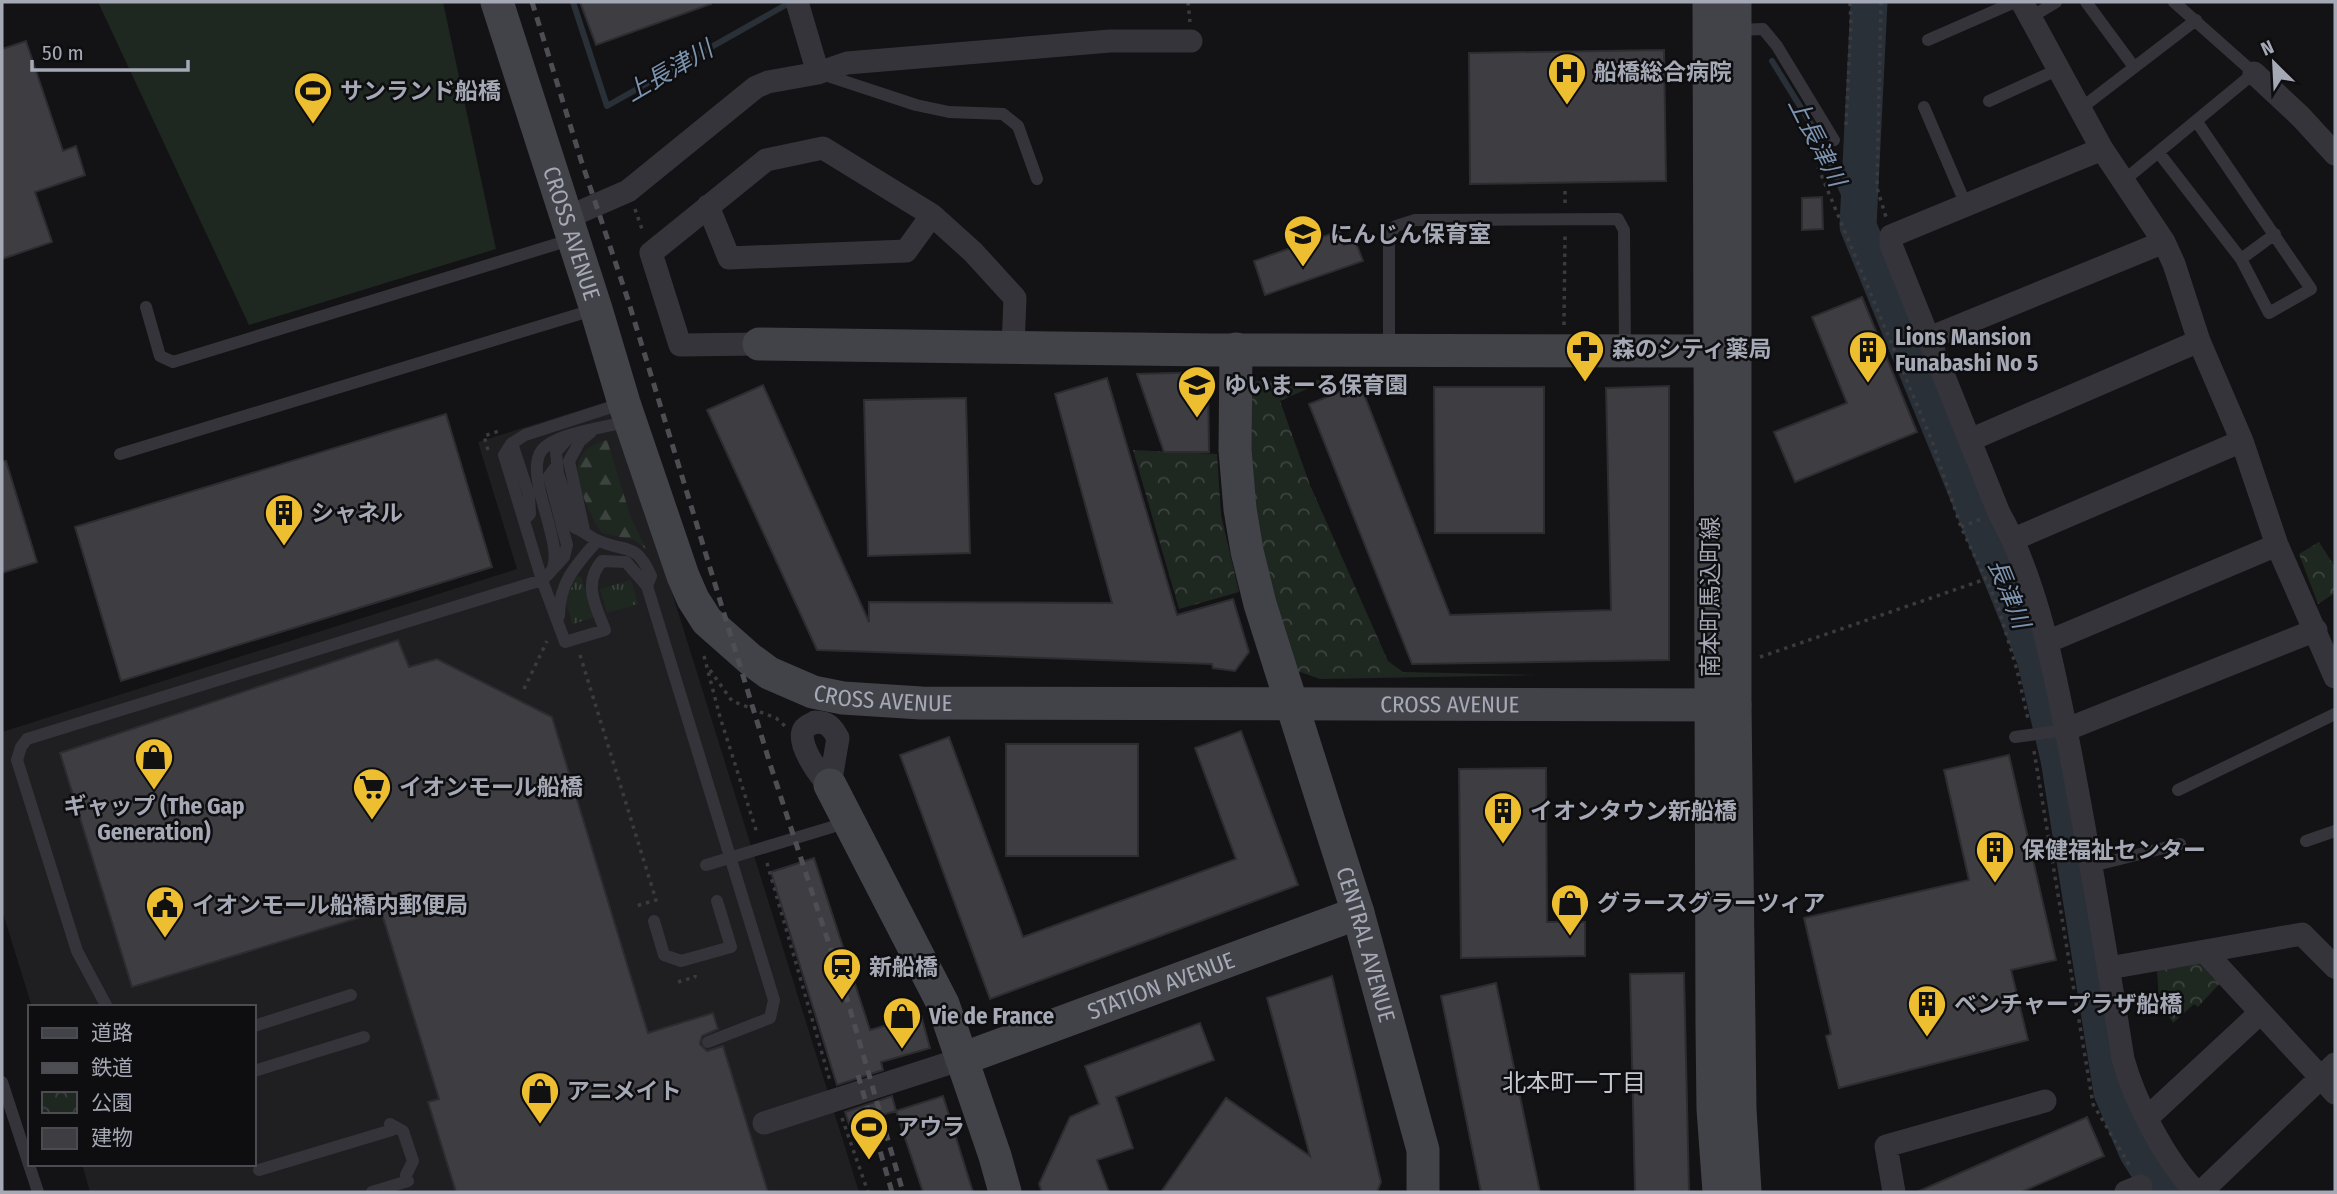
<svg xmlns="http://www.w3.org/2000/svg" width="2337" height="1194" viewBox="0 0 2337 1194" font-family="'Fira Sans Condensed','Noto Sans JP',sans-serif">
<defs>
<pattern id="grass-tufts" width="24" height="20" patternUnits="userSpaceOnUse" patternTransform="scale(1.75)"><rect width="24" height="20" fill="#1f2721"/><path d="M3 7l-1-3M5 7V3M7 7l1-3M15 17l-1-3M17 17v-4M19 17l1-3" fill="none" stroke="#3d443f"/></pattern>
<pattern id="forest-firs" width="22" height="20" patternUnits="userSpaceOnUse" patternTransform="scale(1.75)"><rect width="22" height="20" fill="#1f2721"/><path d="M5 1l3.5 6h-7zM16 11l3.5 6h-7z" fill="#3d443f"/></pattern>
<pattern id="park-crowns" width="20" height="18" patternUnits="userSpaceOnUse" patternTransform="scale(1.75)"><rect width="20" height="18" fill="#1f2721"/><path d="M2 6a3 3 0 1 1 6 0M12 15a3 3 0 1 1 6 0" fill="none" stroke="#3d443f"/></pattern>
</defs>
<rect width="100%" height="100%" fill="#131315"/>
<path fill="#1f1f22" d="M612,400L859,1192H90L82,1164H254V1007H32L2,910V732L517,569L478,442Z"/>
<path fill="url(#grass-tufts)" d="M577,576L581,577L595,617L573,624L565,601Z
M631,580L638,604L607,613L600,589Z"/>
<path fill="url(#forest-firs)" d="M607,440L631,518L646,549L634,540L602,533C591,519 571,475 580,459C585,448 596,443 607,440Z"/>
<path fill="url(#park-crowns)" d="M1327,380L1280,401L1310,485L1388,661L1403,672L1536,675L1320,679L1289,668L1262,570L1243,381Z
M1133,450L1217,454L1221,515L1239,592L1179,609Z
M2319,542L2335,567V593L2318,604L2299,554Z
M2202,955L2222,981L2198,1007L2194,1004L2173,1023L2159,1001L2157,970Z"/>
<path fill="#1f2721" d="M98,2H443L496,249L249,325Z"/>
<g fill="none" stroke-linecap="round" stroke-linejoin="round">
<path stroke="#2a3038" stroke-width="6" d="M573,2L607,106L791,2
M1772,61L1816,132L1858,226"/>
<path stroke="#2a3038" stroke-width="37" d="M1869,2L1858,226L2035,658L2059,759L2112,1092L2137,1151L2163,1192"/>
</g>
<path fill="#3d3d42" stroke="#2d2d31" stroke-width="2" d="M580,2H710L711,4L596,45Z
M26,41L63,151L76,146L85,175L35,192L52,242L2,259V49Z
M1664,50L1666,181L1470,184L1469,53Z
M1822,197L1823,229L1802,230V198Z
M1339,231L1344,245L1355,240L1363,261L1265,295L1254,261Z
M1862,297L1917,432L1795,482L1774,432L1847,403L1812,317Z
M1208,372L1209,452H1164L1137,374Z
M1107,378L1177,615L1233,599L1249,652L1235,671L1213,668L1212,664L817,650L707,410L763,385L869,622V602L1112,603L1055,394Z
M1360,384L1450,615L1611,610L1606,388L1669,386V660L1412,664L1309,404Z
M1434,387H1544V533H1435Z
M966,398L970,553L868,556L864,400Z
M446,414L492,567L121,681L75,527Z
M2,461H6L37,562L2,573Z
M398,640L409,667L437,659L552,717L648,1033L713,1013L718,1029L702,1036L700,1044L707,1051L723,1046L768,1192H456L428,1102L439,1099L381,911L132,987L60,753Z
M1241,731L1298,885L990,999L900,755L949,737L1023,937L1236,859L1195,748Z
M1006,744H1138V856H1006Z
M2009,755L2056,960L2011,970L2028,1040L1839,1088L1826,1036L1831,1034L1804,918L1969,880L1944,770Z
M1546,768L1547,922H1585V956L1461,958L1459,769Z
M814,858L870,1030L921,1015L930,1048L881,1062L883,1070L837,1085L771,872Z
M1684,973L1689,1192H1635L1630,974Z
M1332,976L1381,1182L1377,1192H1161L1226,1098L1310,1156L1267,998Z
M1496,983L1501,1006L1540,1192H1481L1441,996Z
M1200,1023L1214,1060L1116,1097L1133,1148L1097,1160L1109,1192H1042L1039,1184L1070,1117L1099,1104L1085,1066Z
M892,1096L896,1111L849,1124L845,1112Z
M943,1096L973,1192H923L896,1111Z
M2087,1117L2104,1156L2021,1192H1917Z"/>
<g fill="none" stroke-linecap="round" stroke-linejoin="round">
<path stroke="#3a3b40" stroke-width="3.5" stroke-dasharray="3.5 5" stroke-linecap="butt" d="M1188,2L1190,22
M1881,2L1877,188L1886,217
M1846,125L1851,24L1850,2
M1827,153L1818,167L1932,441L1961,527L1997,603L2017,670L2028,719
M1565,203V189
M635,209L643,232
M1564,325L1565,235
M488,450L484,436L499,431
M1961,527L1981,519
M580,655L656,900L636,906
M704,656L720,717L757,833
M1760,657L1986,579
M710,670L732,701L776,718L785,726
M524,689L547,641
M2034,751L2093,1104L2131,1168
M767,863L830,1081
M678,982L695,977V975
M842,1118L868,1192"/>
<path stroke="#34343a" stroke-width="12" d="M2086,2L2134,67
M2031,17L2056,2
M1737,30L1763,29L1777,46L1834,140
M1928,40L2015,2
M822,74L916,105L949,112L1003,114L1018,126L1037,179
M1989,101L2059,69
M1924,107L1966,205
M2080,109L2196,20
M2159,153L2241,259L2269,313L2311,289L2197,122
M2122,182L2254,73L2174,2
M2241,259L2275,234
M146,307L160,356L173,362L573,239
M1389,350V235L1396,226L1415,220L1618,219L1624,230L1625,351
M569,437L556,452L558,473L575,528C585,531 590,538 599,541C628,553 636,542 651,576L647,586L626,562L602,561C582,584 596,606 605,630L565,642L542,580L504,455L511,444L525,435L624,403
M512,443L529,495L530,514L524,520
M120,454L596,309
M584,530L569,461L580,441L591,432
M554,568L564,557L567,545L549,476L557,465
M559,616C559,583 576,565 597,541
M2015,737L2065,730
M2178,790L2335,714
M2306,841L2335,831
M706,865L832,827L847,818
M2092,866L2180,844
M654,921L664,955L681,961L731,947L717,901
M107,1007L77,951L17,760L21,747L27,739L542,580C546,576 551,573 553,568C563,540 523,474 542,450C555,433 608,427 630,421
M254,1026L351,995
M254,1071L364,1037
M2,1082L38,1192
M390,1124L403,1131L413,1161L406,1175
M259,1170L392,1130
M372,1192L408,1181"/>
<path stroke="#34343a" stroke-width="23" d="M797,2L818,73
M2022,2L2102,149L2164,242L2174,264L2199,341L2242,441L2277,545L2335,677
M2254,73L2301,117L2335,154
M2102,149L1891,236V245L1999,513C2038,582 2056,678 2071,756C2090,857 2107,958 2123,1059C2135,1102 2165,1160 2196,1192
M708,206L729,258L906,251L932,215
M566,218L628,191L756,87L768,82L818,73L847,63L1110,41H1191
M1927,339L2164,242
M759,344L680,345L651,253L766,160L823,148L932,215L973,252L1015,298L1013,347
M1970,440L2199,341
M2014,539L2242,441
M2047,642L2277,545
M815,722C828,722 832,727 838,738L830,785C820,777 794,741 805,728C806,726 814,723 815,722Z
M2065,730L2316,630
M2205,952L2335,1093
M2109,968L2302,934L2335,967
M2147,1118L2260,1013
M764,1123L962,1059
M1894,1192L1886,1146L2045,1101
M2126,1192L2141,1186
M2201,1192L2335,1064"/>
<g stroke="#424349" stroke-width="33">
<path id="s1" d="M497,2L596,309L624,403L683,576L693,599L707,621L750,659L769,673L813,692L843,698L921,703L1735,705"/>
<path d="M1709,2L1712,1026L1713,1109L1719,1192"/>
<path d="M1735,2V705L1740,1109L1745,1192"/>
<path d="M759,344L1211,350L1709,351"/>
<path id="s2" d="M1236,349L1235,450L1240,509L1247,551L1260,604L1358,913L1423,1150V1192"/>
<path d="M830,785L943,1004L995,1156L1005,1192"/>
<path id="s3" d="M962,1059L1358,913"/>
</g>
<path stroke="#4d4e54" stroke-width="5" stroke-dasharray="9 7" stroke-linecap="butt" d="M532,2L581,160L628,300L771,767L847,999L903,1192
M858,1075L892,1192"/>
<path stroke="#34343a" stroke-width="12" d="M647,586L774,1000L770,1018L708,1042"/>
</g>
<defs>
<g id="hospital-pin" transform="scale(2.0125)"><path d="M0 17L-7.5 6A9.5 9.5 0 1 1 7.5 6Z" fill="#eebe31" stroke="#0e0e10"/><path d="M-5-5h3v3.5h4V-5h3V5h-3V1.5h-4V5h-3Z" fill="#111"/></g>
<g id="stadium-pin" transform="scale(2.0125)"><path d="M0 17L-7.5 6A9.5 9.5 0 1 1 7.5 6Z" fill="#eebe31" stroke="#0e0e10"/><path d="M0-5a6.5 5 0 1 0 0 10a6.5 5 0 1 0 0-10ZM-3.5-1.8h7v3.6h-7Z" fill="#111"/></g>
<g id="school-pin" transform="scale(2.0125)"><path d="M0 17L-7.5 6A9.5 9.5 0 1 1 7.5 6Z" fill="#eebe31" stroke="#0e0e10"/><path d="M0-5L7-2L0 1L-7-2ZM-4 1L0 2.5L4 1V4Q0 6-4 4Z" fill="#111"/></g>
<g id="pharmacy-pin" transform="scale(2.0125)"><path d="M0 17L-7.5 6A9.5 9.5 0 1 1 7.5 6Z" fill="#eebe31" stroke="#0e0e10"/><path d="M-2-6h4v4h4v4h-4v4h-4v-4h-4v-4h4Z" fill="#111"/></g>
<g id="building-pin" transform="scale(2.0125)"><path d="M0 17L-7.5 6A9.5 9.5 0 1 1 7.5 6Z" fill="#eebe31" stroke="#0e0e10"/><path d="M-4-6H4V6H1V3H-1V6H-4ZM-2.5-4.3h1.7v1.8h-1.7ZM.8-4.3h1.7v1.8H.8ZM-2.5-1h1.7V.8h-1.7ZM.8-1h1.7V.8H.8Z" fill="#111"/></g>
<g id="shop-pin" transform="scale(2.0125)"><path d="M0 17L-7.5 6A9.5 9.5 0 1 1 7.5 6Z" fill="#eebe31" stroke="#0e0e10"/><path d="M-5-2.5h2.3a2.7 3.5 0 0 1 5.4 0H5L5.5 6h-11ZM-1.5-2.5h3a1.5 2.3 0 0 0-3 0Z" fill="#111"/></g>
<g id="supermarket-pin" transform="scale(2.0125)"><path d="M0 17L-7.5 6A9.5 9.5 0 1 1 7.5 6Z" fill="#eebe31" stroke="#0e0e10"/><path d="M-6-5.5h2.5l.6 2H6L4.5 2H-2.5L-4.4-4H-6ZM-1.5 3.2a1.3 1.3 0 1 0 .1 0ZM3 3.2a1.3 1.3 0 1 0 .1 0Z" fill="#111"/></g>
<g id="civic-pin" transform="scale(2.0125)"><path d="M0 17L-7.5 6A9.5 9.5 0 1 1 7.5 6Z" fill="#eebe31" stroke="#0e0e10"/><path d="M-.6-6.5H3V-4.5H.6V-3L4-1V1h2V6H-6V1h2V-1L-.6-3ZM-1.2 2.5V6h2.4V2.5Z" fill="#111"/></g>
<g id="station-pin" transform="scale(2.0125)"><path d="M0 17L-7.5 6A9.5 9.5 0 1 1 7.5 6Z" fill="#eebe31" stroke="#0e0e10"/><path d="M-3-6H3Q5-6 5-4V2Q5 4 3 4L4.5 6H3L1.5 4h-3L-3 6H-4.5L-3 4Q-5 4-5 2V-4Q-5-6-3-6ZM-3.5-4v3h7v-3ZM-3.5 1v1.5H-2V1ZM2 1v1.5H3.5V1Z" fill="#111"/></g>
</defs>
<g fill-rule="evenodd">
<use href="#hospital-pin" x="1567" y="72"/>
<use href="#stadium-pin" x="313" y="91"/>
<use href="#school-pin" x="1303" y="234"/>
<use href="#pharmacy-pin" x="1585" y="349"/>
<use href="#building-pin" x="1868" y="350"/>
<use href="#school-pin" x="1197" y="385"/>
<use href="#building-pin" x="284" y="513"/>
<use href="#shop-pin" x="154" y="757"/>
<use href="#supermarket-pin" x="372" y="787"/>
<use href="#building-pin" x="1503" y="811"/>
<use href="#building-pin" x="1995" y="850"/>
<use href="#shop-pin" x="1570" y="903"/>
<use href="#civic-pin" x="165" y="905"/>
<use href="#station-pin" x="842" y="967"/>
<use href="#building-pin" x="1927" y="1004"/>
<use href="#shop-pin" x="902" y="1016"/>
<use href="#shop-pin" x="540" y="1091"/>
<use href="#stadium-pin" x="869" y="1127"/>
</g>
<g text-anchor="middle" stroke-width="5" stroke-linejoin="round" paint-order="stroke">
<g font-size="23" font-weight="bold" fill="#a5a8b5" stroke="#0e0e10" text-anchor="start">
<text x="1594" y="80">船橋総合病院</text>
<text x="340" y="99">サンランド船橋</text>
<text x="1330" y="242">にんじん保育室</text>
<text x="1895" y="345">Lions Mansion<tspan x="1895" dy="26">Funabashi No 5</tspan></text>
<text x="1612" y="357">森のシティ薬局</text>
<text x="1224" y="393">ゆいまーる保育園</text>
<text x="311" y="521">シャネル</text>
<text x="399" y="795">イオンモール船橋</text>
<text x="154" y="814" text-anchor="middle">ギャップ (The Gap<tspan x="154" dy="26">Generation)</tspan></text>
<text x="1530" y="819">イオンタウン新船橋</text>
<text x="2022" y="858">保健福祉センター</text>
<text x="1597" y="911">グラースグラーツィア</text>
<text x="192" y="913">イオンモール船橋内郵便局</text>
<text x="869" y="975">新船橋</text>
<text x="1954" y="1012">ベンチャープラザ船橋</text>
<text x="929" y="1024">Vie de France</text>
<text x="567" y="1099">アニメイト</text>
<text x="896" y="1135">アウラ</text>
</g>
<g font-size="23" fill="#a5a8b5" stroke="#0e0e10">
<text dy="8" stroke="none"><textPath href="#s1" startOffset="243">CROSS AVENUE</textPath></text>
<text transform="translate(1710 597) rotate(-90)" y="8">南本町馬込町線</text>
<text dy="8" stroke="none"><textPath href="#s1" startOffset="854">CROSS AVENUE</textPath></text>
<text dy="8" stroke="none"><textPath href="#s1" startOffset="1421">CROSS AVENUE</textPath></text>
<text dy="8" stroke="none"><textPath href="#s2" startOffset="614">CENTRAL AVENUE</textPath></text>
<text dy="8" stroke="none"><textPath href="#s3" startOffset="212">STATION AVENUE</textPath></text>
</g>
<g font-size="24" font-style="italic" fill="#7c93b0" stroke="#0e0e10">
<text transform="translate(669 71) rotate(-30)" y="8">上長津川</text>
<text transform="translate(1817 142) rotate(63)" y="8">上長津川</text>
<text transform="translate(2009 594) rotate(68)" y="8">長津川</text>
</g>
<g font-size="24" fill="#c6c8d1" stroke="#0e0e10">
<text x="1574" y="1091">北本町一丁目</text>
</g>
</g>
<rect width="2337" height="1194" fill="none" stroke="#a5a8b5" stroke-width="7"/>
<rect x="28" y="1005" width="228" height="161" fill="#0e0e10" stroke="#4a4c52" stroke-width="2"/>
<rect x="42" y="1028" width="35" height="10" fill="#424349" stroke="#4a4c52" stroke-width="2"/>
<text x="91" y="1040" font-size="21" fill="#a5a8b5">道路</text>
<rect x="42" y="1063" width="35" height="10" fill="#4d4e54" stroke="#4a4c52" stroke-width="2"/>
<text x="91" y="1075" font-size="21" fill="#a5a8b5">鉄道</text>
<rect x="42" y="1092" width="35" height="21" fill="url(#park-crowns)" stroke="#4a4c52" stroke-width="2"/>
<text x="91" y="1110" font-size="21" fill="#a5a8b5">公園</text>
<rect x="42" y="1128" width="35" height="21" fill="#3d3d42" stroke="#4a4c52" stroke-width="2"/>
<text x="91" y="1145" font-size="21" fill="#a5a8b5">建物</text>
<g transform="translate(2274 63) rotate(336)" stroke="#0e0e10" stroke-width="5" paint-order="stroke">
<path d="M0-5L12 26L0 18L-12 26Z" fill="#a5a8b5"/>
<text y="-10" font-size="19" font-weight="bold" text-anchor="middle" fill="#a5a8b5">N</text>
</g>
<path d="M32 60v10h156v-10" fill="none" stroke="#a5a8b5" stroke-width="3.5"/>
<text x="42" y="60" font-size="21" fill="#a5a8b5" stroke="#0e0e10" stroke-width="5" paint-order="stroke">50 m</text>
</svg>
